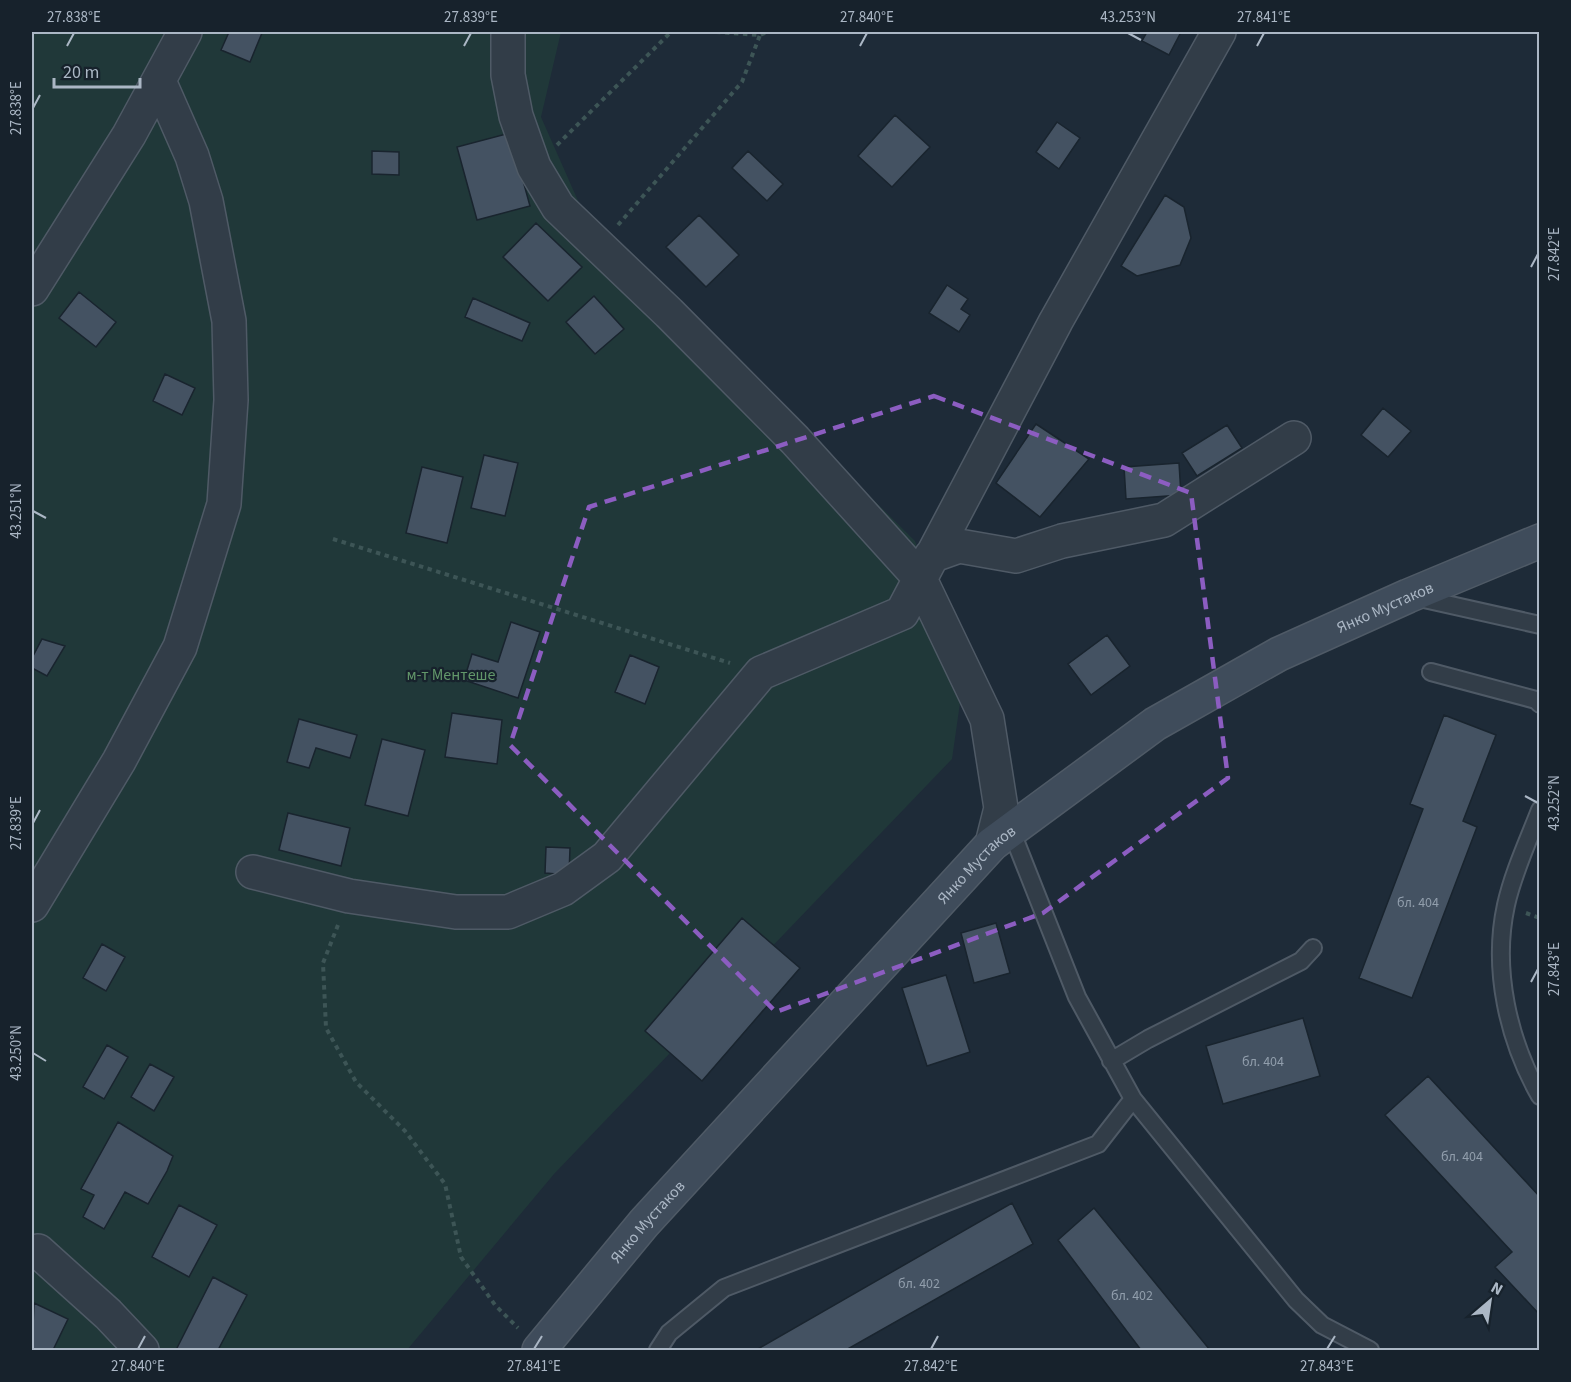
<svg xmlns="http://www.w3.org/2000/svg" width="1571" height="1382" viewBox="0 0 1571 1382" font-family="'Source Sans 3',sans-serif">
<rect width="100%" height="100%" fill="#1e2b38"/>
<path fill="#203839" d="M32,32H561L541,117L583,212L915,541L963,682L952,759L554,1174L407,1350H32Z"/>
<path fill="#445262" stroke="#19242e" stroke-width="1.5" d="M229,32L262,33L250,62L221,50Z
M1147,32H1181L1169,55L1142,41Z
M895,115L930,147L892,187L858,156Z
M1057,122L1080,138L1059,169L1036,152Z
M510,133L530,206L477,220L457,147Z
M372,151L399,152V175L372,174Z
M748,151L783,184L767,201L732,168Z
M1165,195L1184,207L1191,238L1180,265L1137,276L1121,266Z
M699,215L739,255L706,287L666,247Z
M536,223L582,267L548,301L503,257Z
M947,285L968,299L961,309L970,315L959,332L929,313Z
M79,292L116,322L96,347L59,318Z
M594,296L624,329L595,354L566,322Z
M473,298L530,323L522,341L465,317Z
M165,374L195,388L182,415L153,401Z
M1383,408L1411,431L1388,457L1361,435Z
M1036,424L1089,459L1040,517L996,483Z
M1227,425L1242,448L1197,476L1182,453Z
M484,455L518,463L505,516L471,508Z
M1179,463L1181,495L1126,499L1124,467Z
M422,467L463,477L447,543L406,533Z
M511,622L540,632L518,698L464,680L472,654L498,662Z
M1107,635L1130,666L1091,695L1068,664Z
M42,639L65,646L47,676L32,668V658Z
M630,655L659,667L645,704L615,692Z
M452,713L502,720L497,764L445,757Z
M1444,715L1496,735L1463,821L1477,827L1412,998L1359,978L1423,809L1410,804Z
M299,719L357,735L350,758L316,748L309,768L287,762Z
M382,739L425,750L408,816L365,805Z
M288,813L350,828L341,866L279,850Z
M546,847L570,848L569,875L545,873Z
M742,918L800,968L702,1081L645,1031Z
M996,923L1010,973L974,983L961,933Z
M102,944L125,957L106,991L83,978Z
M946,975L970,1052L927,1066L902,988Z
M1303,1018L1320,1076L1223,1104L1206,1046Z
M107,1045L128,1057L104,1099L83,1087Z
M150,1064L174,1077L154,1111L131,1097Z
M1428,1076L1540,1197V1315L1495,1267L1512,1252L1385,1115Z
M118,1122L173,1156L167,1171L148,1204L125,1192L104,1229L83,1217L94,1195L81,1189Z
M1012,1203L1033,1244L846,1350H756Z
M179,1205L217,1225L189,1277L152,1257Z
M1094,1208L1210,1350H1141L1058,1240Z
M213,1277L247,1295L218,1350H176Z
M34,1303L68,1319L53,1350H32Z"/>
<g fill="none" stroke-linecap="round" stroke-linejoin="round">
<g stroke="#4f5a66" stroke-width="20">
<path id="lane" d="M1415,597L1540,625
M1431,672L1536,700L1540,704
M1540,810C1528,841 1513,873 1506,905C1492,969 1508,1040 1540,1096
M1011,830L1077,997L1133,1099L1296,1300L1322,1325L1370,1350
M1111,1061L1148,1039L1301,961L1313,948
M658,1350L669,1333L724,1288L1098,1144L1133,1099"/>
</g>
<g stroke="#4f5a66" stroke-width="36">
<path id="street" d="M508,32V75L516,116L534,167L558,207L669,313L795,440L919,577L987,719L1001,808L992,844
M32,289L129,135L185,32
M931,556L959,546L1016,556L1062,541L1164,520L1294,438
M253,872L349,896L456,912H508L563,889L607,857L761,673L902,613L1056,321L1219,32
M32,905L119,761L180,647L224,504L231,400L229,321L206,201L192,156L159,81
M38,1251L108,1314L142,1350"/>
</g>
<g stroke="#4f5a66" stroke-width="36">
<g id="secondary">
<path id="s1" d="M539,1350L644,1223L992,844L1155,724L1279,654L1408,596L1540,541"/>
</g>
</g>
<path stroke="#3d5556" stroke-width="4" stroke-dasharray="4.5 4.5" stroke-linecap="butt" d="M716,32L760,35L767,32
M557,145L671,32
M618,225L742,82L760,35
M333,539L730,663
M1526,913L1540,918
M338,925L323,963L326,1028L356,1082L405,1131L445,1184L461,1257L495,1305L518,1328"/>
<use href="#lane" stroke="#323d48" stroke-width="16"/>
<use href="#street" stroke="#323d48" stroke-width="33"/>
<use href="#secondary" stroke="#3f4c5b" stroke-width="33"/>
</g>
<path fill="none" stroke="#8c5dc1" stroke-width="4.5" stroke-dasharray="12 8" stroke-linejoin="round" d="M934,396L1191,493L1228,778L1043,913L776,1012L510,745L589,507Z"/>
<path fill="none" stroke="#abb7c5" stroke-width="2" d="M1128,33L1141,40M67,46L74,33M464,46L471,33M860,46L867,33M1257,46L1264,33M33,108L40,95M1531,267L1538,254M33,511L46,518M1525,796L1538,803M33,823L40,810M1531,982L1538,969M33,1053L46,1061M138,1349L145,1336M534,1349L542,1336M931,1349L938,1336M1327,1349L1335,1336"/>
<g text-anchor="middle" stroke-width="4.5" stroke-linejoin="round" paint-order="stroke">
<g font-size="14" fill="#919eac">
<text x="1418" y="907">бл. 404</text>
<text x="1263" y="1066">бл. 404</text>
<text x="1462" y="1161">бл. 404</text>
<text x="919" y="1288">бл. 402</text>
<text x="1132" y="1300">бл. 402</text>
</g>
<g font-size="16" fill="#abb7c5" stroke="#17222c">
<text dy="6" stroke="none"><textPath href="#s1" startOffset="1140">Янко Мустаков</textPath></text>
<text dy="6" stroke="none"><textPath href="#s1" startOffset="654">Янко Мустаков</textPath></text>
<text dy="6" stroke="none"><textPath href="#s1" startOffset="168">Янко Мустаков</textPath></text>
</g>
<g font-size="16" fill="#62976a" stroke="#17222c">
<text x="451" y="680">м-т Ментeше</text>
</g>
</g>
<rect width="1571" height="1382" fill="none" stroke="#17222c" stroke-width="66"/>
<g transform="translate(1490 1301) rotate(29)" stroke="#17222c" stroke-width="4.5" paint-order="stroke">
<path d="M0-4.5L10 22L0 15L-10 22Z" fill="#abb7c5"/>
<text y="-9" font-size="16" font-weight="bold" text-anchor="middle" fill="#abb7c5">N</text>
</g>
<path d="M54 78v9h86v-9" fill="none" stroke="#abb7c5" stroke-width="3"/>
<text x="63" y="78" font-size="18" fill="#abb7c5" stroke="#17222c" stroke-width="4.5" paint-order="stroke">20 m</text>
<rect x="33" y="33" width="1505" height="1316" fill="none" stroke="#abb7c5" stroke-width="2"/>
<g font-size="15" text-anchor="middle" fill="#abb7c5">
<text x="74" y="22">27.838°E</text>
<text x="471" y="22">27.839°E</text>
<text x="867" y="22">27.840°E</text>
<text x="1128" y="22">43.253°N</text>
<text x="1264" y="22">27.841°E</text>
<text transform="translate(16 108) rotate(-90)" y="5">27.838°E</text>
<text transform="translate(1554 254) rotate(-90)" y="5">27.842°E</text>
<text transform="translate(16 511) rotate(-90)" y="5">43.251°N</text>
<text transform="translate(1554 803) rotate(-90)" y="5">43.252°N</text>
<text transform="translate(16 823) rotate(-90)" y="5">27.839°E</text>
<text transform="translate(1554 969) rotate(-90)" y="5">27.843°E</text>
<text transform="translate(16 1053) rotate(-90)" y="5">43.250°N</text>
<text x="138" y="1371">27.840°E</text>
<text x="534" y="1371">27.841°E</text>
<text x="931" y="1371">27.842°E</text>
<text x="1327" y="1371">27.843°E</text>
</g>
</svg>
